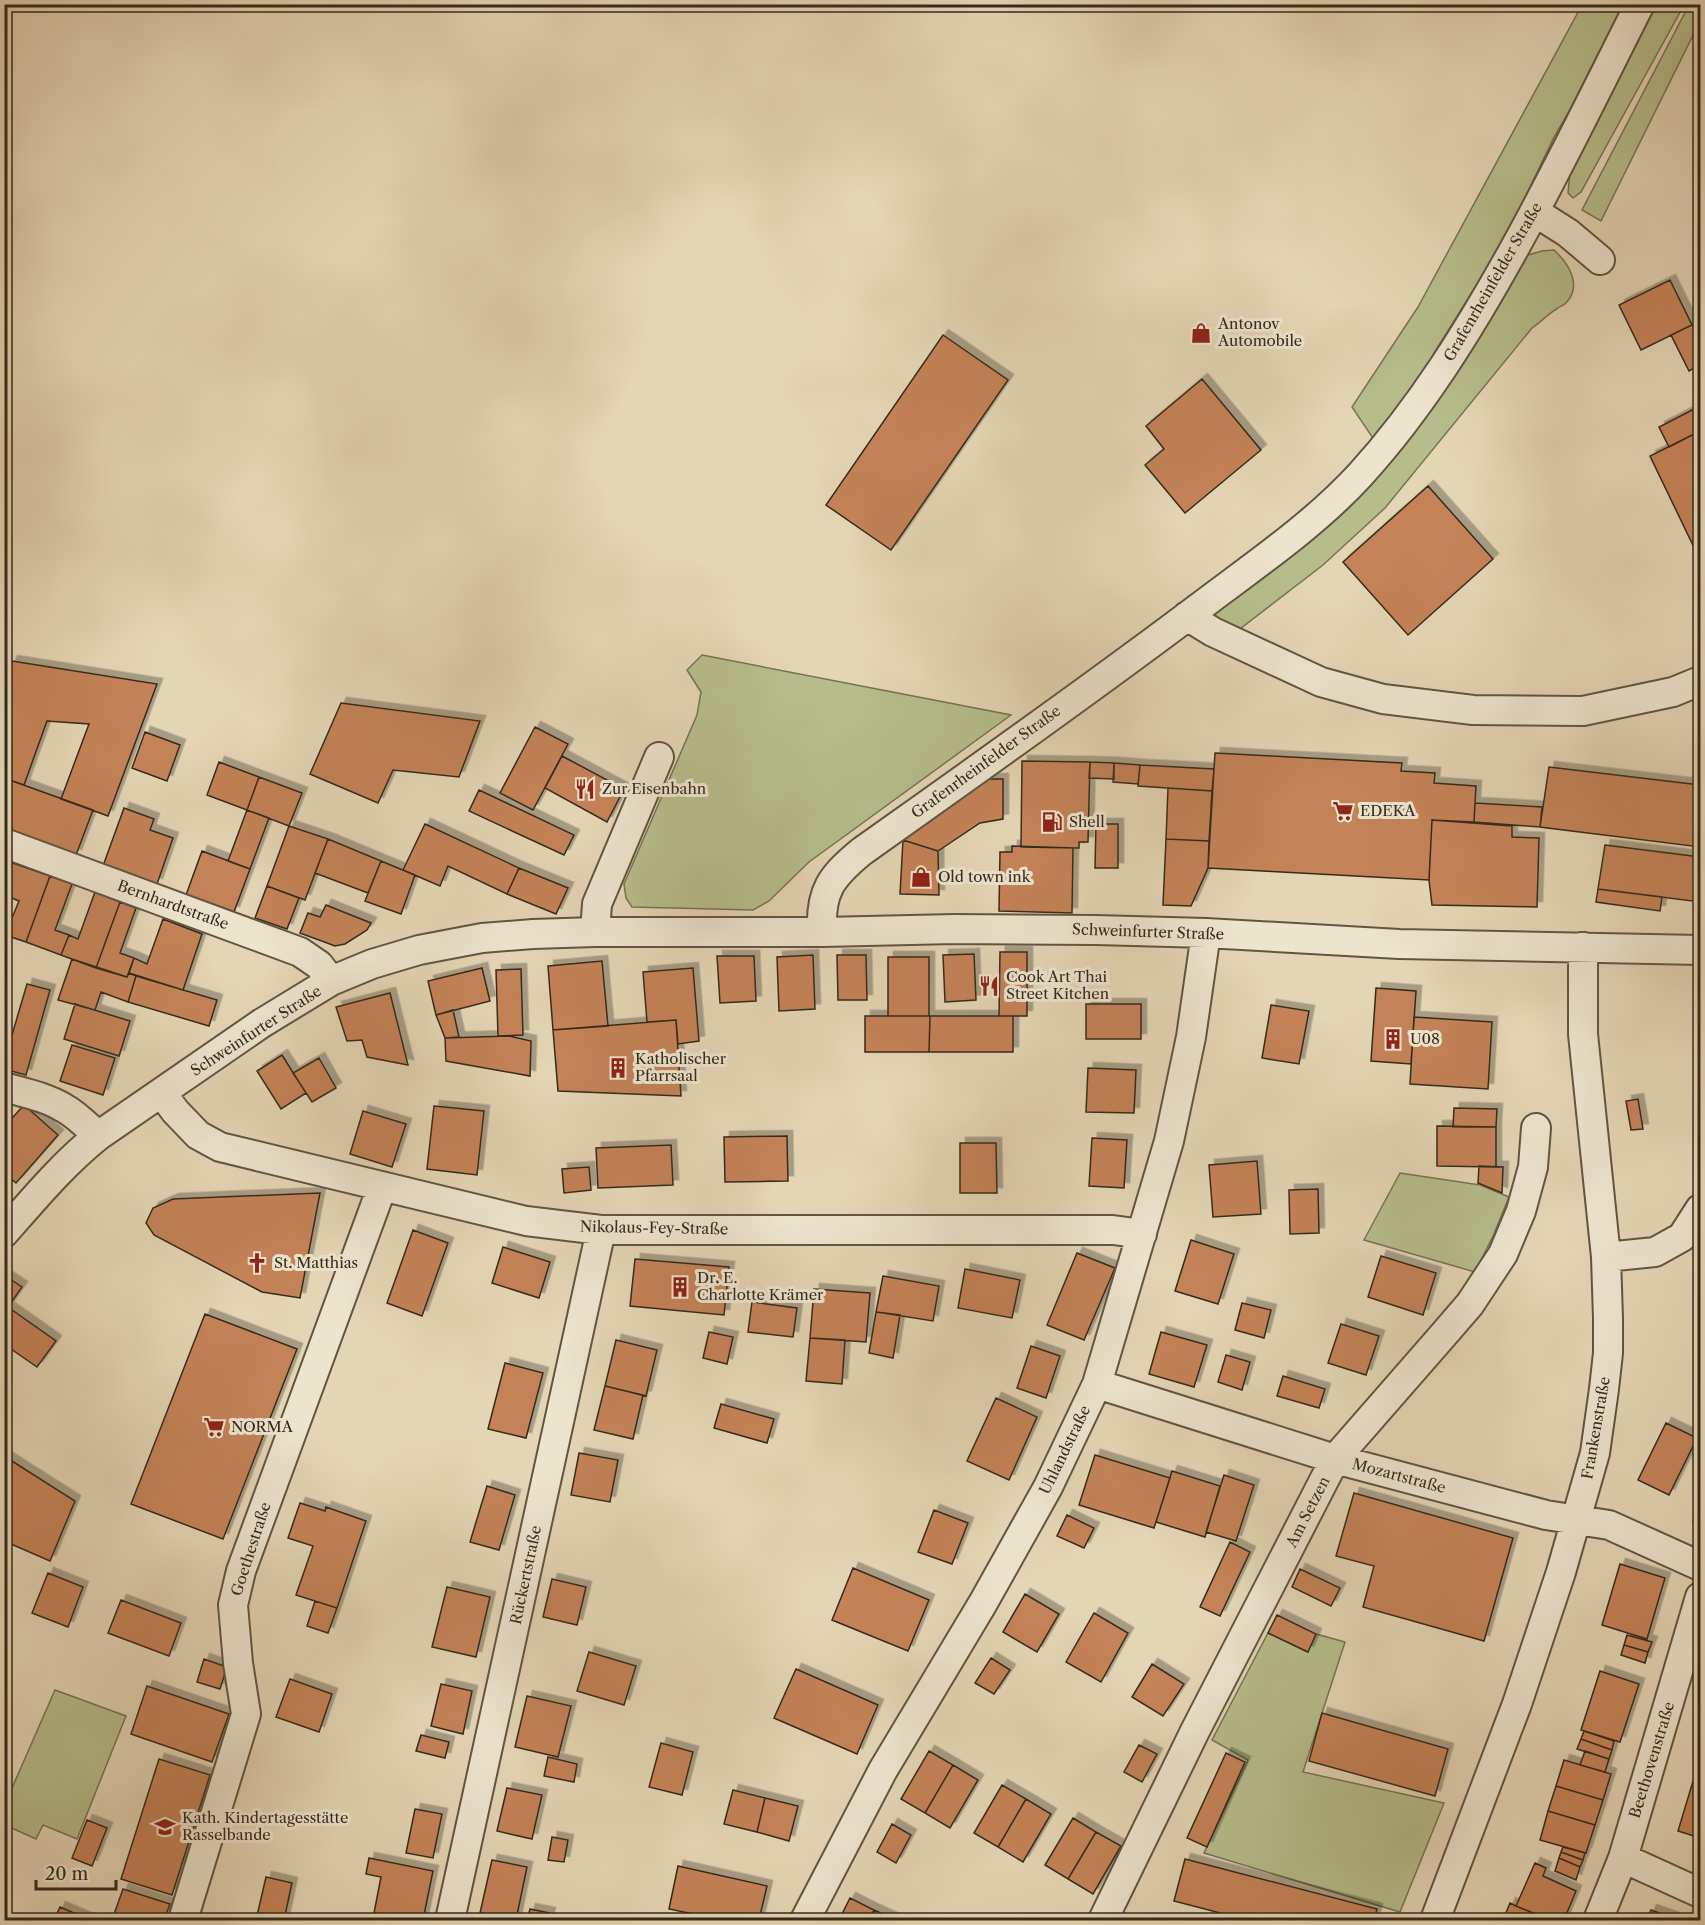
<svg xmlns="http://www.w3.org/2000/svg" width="1705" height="1925" viewBox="0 0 1705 1925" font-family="'Libre Caslon Text',serif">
<defs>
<filter id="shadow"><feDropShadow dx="5.5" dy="-5.5" stdDeviation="0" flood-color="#0004"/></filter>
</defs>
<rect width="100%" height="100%" fill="#e4d5b4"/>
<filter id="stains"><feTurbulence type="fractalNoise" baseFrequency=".00333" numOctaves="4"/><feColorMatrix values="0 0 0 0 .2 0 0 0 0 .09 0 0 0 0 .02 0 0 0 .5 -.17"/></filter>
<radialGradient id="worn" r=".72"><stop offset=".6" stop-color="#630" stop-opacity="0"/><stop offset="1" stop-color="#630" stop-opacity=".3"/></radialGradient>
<path fill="#b6bd8b" stroke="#767454" stroke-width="1.5" d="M1582,5H1632L1554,137L1520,208L1489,265L1434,353L1411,412L1524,256L1542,251L1554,250C1568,263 1583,285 1566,303C1563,306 1562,305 1558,308C1549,313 1541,322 1532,328L1385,508L1323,565L1228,638L1188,616L1381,450L1352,407L1418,307Z
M1645,5H1684L1581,192L1573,198L1568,193L1570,172Z
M1689,5H1700V21L1601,221L1582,210Z
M702,655L1011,715L809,862L769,901L753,910L632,907L626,898L624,884L697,715L701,692L687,670Z
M1400,1173L1480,1185L1509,1197L1493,1236L1475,1272L1364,1240Z
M1268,1633L1307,1652L1316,1634L1345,1642L1303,1772L1444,1803L1400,1912L1204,1853L1248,1760L1212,1740Z
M55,1690L126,1716L77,1839L43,1825L36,1839L5,1825V1804Z"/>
<path fill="#c48258" stroke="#352a1c" stroke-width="1.5" filter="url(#shadow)" d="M1670,280L1692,325L1641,350L1619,305Z
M1700,321V365L1689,371L1671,335Z
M943,335L1008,380L891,550L826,505Z
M1202,379L1261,450L1185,513L1145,465L1164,449L1146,426Z
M1700,406V431L1669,447L1659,427Z
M1700,431V560L1650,456Z
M1428,486L1493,559L1408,635L1343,562Z
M12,661L157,684L108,816L61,799L89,724L47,721L24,785L4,778V682Z
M341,703L480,721L459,777L393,770L378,803L310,774Z
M535,727L568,744L533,810L500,793Z
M145,732L180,745L167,781L132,768Z
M1215,753L1402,763L1401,771L1435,773L1434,783L1476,786L1474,822L1432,820L1429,880L1208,868Z
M562,756L624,789L607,822L545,788Z
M1022,761L1090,762L1088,842H1079V848L1021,847Z
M219,762L259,777L247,810L207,795Z
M1090,762L1114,763V779L1089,778Z
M1114,763L1140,765L1138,784L1113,782Z
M1140,765L1214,769L1212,791L1138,786Z
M1549,767L1700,785V847L1540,827Z
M259,777L302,793L289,826L247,810Z
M4,778L93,810L76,855L4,829Z
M982,779H1003V819L980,823L938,851L903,840Z
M1168,788L1212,791L1209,841L1166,839Z
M479,790L574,835L564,855L469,811Z
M1475,803L1542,807L1540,827L1474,822Z
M124,808L154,819L150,830L173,838L157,884L103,866Z
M247,810L269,818L250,869L228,861Z
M1432,820L1512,826V837L1539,838L1537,907L1432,905L1429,880Z
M425,824L519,868L507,894L448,866L440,886L403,870Z
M1096,824H1118V868H1095Z
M289,826L328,839L305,900L267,886Z
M328,839L381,861L368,893L315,873Z
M1166,839L1209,841L1208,868L1191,906L1163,905Z
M903,840L938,851L939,895L900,894Z
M1605,845L1700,857V902L1598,889Z
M1012,846L1073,848L1072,913L999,911L1000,852H1012Z
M202,851L250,869L234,912L186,895Z
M7,861L50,876L26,942L5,935L19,901L4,895V868Z
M381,861L415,875L401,914L365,901Z
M519,868L568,888L556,914L507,894Z
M50,876L72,884L55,930L69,935L61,955L26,942Z
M267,886L299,898L287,929L255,918Z
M1598,889L1662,897L1660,911L1596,902Z
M95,892L120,902L96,968L61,955L69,935L78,939Z
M120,902L136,908L120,953L134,958L127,977L96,968Z
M326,905L371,923L367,930L345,944L335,946L300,933L308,913L320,917Z
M163,919L202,934L183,990L129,973L134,958L147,964Z
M1000,952H1027V1016H999Z
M974,954L976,1000L945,1002L943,955Z
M813,955L815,1009L779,1011L777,957Z
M837,955H866L867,1000H838Z
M717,956H754L756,1001L720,1003Z
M888,957H929V1016H888Z
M72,959L127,977L129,973L136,976L128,1002L101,992L95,1010L58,1000Z
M602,961L608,1026L553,1030L548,966Z
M482,968L490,1001L436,1015L428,981Z
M693,968L699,1041L678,1044L676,1020L647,1022L643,972Z
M521,969L523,1035L498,1036L496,970Z
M136,976L217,1000L209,1026L128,1002Z
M27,984L50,990L26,1075L4,1069V1062Z
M1376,988L1416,991L1411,1064L1371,1061Z
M390,993L408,1065L367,1057L362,1040L347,1041L336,1007Z
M75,1004L130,1021L119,1056L64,1039Z
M1086,1004H1141V1039H1086Z
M1271,1005L1309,1011L1299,1064L1262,1058Z
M453,1010L459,1037L445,1038L436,1015Z
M865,1016H930L929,1052H865Z
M930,1016H1013V1052H929Z
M1414,1017L1492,1022L1488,1089L1410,1084Z
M676,1020L681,1096L558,1091L553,1030Z
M509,1036L531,1041L530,1076L446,1061L445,1038Z
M72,1045L115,1058L103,1095L60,1081Z
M282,1055L306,1093L281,1109L257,1071Z
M319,1058L336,1088L312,1102L293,1073Z
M1088,1068L1136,1070L1134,1113L1086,1112Z
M1638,1099L1643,1129L1631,1130L1626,1101Z
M24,1105L58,1135L16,1183L4,1173V1127Z
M434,1106L484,1111L477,1175L427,1169Z
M1454,1108L1497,1109L1496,1127H1453Z
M363,1111L406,1124L392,1167L350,1154Z
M1437,1126L1496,1127V1167L1437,1166Z
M787,1136L788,1181L725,1182L724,1137Z
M1092,1138L1127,1140L1124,1188L1089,1186Z
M960,1143H996L997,1193H960Z
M671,1145L673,1185L598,1188L596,1148Z
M1257,1161L1261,1214L1213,1217L1209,1165Z
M1479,1166L1503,1167L1502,1193L1478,1183Z
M589,1167L591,1190L564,1193L562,1169Z
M1318,1189L1319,1233L1290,1234L1289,1190Z
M320,1193L300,1298L262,1292L154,1235L146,1223L153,1208L173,1199Z
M413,1230L448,1243L422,1316L387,1303Z
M1191,1240L1234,1254L1218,1304L1175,1291Z
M503,1247L550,1262L539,1298L492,1283Z
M1077,1253L1115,1268L1084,1340L1047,1325Z
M1381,1256L1436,1273L1423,1315L1368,1297Z
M635,1259L729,1267L724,1315L630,1306Z
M965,1269L1020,1280L1012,1318L958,1308Z
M4,1275L22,1287L8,1307L56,1341L37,1367L4,1344Z
M883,1276L939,1286L933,1321L876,1312Z
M814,1289L870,1293L866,1342L810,1338Z
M752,1302L797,1308L793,1337L748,1332Z
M1242,1303L1271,1310L1264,1338L1235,1330Z
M876,1312L900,1315L893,1358L869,1353Z
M205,1314L297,1349L223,1539L131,1504Z
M1341,1324L1379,1336L1366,1375L1328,1363Z
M709,1332L733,1337L727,1364L703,1358Z
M1161,1332L1207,1345L1194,1387L1149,1374Z
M810,1338L845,1340L842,1384L806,1381Z
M616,1340L657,1350L646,1396L605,1386Z
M1031,1346L1060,1356L1046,1398L1017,1388Z
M1226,1355L1250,1362L1242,1390L1218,1382Z
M505,1363L543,1373L526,1438L488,1429Z
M1283,1376L1325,1389L1319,1408L1277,1396Z
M605,1386L643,1395L633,1439L594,1430Z
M996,1398L1037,1417L1009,1480L967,1461Z
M721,1404L774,1419L767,1443L714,1428Z
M1666,1423L1697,1438L1669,1495L1638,1480Z
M579,1453L618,1460L610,1502L571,1495Z
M1095,1455L1170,1478L1154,1528L1079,1505Z
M4,1456L75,1501L50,1561L4,1541Z
M1172,1471L1220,1486L1205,1537L1156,1522Z
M1224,1475L1254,1485L1236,1541L1206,1532Z
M487,1486L515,1495L499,1550L470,1542Z
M1354,1493L1513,1538L1484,1641L1363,1607L1374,1566L1336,1556Z
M300,1503L325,1511L326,1507L366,1521L337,1608L296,1595L313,1546L288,1538Z
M1700,1508V1525L1693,1521Z
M934,1510L968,1523L952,1564L918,1552Z
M1067,1515L1094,1528L1084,1548L1057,1536Z
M1230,1542L1250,1552L1220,1616L1200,1607Z
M1620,1564L1665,1578L1647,1639L1602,1625Z
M853,1568L929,1600L908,1651L832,1620Z
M1300,1569L1340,1588L1331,1606L1292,1587Z
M48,1573L83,1587L68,1627L32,1613Z
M552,1579L586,1587L577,1625L543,1617Z
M447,1587L490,1597L476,1657L432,1647Z
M1025,1594L1059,1614L1037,1652L1003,1632Z
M121,1600L181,1623L169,1656L108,1633Z
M315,1601L337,1608L328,1633L307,1626Z
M1094,1613L1128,1633L1101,1682L1066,1662Z
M1277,1615L1316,1634L1308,1652L1268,1633Z
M1627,1635L1652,1642L1648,1652L1624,1645Z
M1624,1645L1648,1652L1645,1663L1621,1655Z
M589,1652L636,1666L624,1705L577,1691Z
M991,1658L1010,1670L994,1694L975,1683Z
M204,1659L227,1667L220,1689L197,1682Z
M1152,1664L1184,1684L1163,1716L1132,1697Z
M796,1669L878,1705L857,1754L774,1718Z
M1600,1671L1639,1684L1620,1742L1581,1730Z
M290,1679L332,1694L319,1732L276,1717Z
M441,1684L472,1691L463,1734L431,1726Z
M147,1686L229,1714L212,1762L131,1734Z
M527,1696L571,1706L558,1757L515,1747Z
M1322,1713L1448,1749L1435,1796L1309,1761Z
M1584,1731L1614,1741L1612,1750L1581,1739Z
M421,1735L449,1742L445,1758L416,1751Z
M1581,1739L1612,1750L1609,1759L1577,1749Z
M661,1743L693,1752L682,1795L649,1787Z
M1139,1745L1157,1754L1142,1782L1124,1772Z
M929,1751L953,1765L925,1813L901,1799Z
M1585,1751L1609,1759L1605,1772L1580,1765Z
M1226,1753L1245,1762L1207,1847L1187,1838Z
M548,1757L577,1764L574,1782L544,1776Z
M1700,1758V1838L1678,1831Z
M159,1759L210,1775L172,1895L121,1879Z
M1564,1760L1611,1774L1603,1800L1556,1786Z
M953,1765L978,1780L950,1828L925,1813Z
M1002,1785L1026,1799L998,1847L974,1833Z
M1556,1786L1603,1800L1595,1825L1548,1811Z
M507,1788L542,1795L532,1839L497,1831Z
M733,1790L765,1798L757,1832L724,1824Z
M765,1798L798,1806L789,1841L757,1832Z
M1026,1799L1051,1814L1023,1862L998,1847Z
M415,1809L442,1814L433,1858L406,1853Z
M1548,1811L1595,1825L1586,1853L1540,1840Z
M1073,1818L1096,1832L1068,1879L1045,1865Z
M87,1820L107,1828L92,1866L72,1858Z
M892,1824L911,1835L896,1863L877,1852Z
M1096,1832L1121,1846L1093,1894L1068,1879Z
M552,1837L568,1840L564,1862L548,1860Z
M1563,1847L1585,1853L1583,1860L1561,1852Z
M1561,1852L1583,1860L1580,1867L1559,1858Z
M369,1858L433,1871L423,1920H411L374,1913L381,1877L366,1874Z
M1559,1858L1580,1867L1576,1880L1555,1871Z
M1185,1859L1377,1909L1374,1920H1247L1174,1901Z
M492,1860L527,1867L516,1920L480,1913Z
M1535,1863L1546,1868L1543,1876L1576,1891L1564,1920H1550L1516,1906Z
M678,1866L767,1886L759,1920H722L669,1909Z
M266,1877L292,1883L284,1920H256Z
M123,1889L170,1904L164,1920H112Z
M850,1898L874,1910L869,1920H839Z
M1510,1903L1516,1906L1550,1920H1503Z
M60,1907L88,1919L87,1920H54Z
M530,1909L550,1913L548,1920H527Z
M874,1910L896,1920H869Z
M1651,1910L1679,1920H1647Z
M382,1915L411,1920H380Z"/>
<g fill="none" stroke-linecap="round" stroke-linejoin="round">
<g stroke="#615542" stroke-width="32">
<path id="minor" d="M1535,212L1568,233L1600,260
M1187,616L1213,632L1321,682L1383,699L1473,710L1583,711L1673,692L1700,681
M4,843L300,952L319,965L331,981
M595,932L597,904L659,757
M822,932C820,891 831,877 861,852C975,771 1090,690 1201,606C1255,565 1314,525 1360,475C1421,408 1469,330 1513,251C1558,170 1598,87 1640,4
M4,1087C25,1093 46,1097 64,1108C77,1115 87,1126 98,1136
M162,1093L175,1111L198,1135L220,1147L526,1221L601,1230H1113L1142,1234
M4,1233C34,1199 62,1165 98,1136L262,1023L331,981L372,964L419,950L482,938L533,934L595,932H822L955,929L1096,930L1206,933L1399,944L1700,950
M1606,1257L1655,1252L1682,1237L1700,1209
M1097,1384L1335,1459L1546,1515L1609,1525L1700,1566
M1623,1858L1700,1893
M183,1920L246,1714L238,1663L233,1605L241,1571L382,1187
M450,1920L601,1230
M805,1920L883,1770L983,1603L1048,1487L1097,1384L1169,1141L1191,1037L1206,933
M1103,1920L1195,1731L1335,1459L1445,1333L1470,1304L1503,1254L1521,1211L1533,1167L1536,1128
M1435,1920L1517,1704L1561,1572L1595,1453L1604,1389L1608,1353V1318L1606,1257L1583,1034V947
M1598,1920L1623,1858L1700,1597"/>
</g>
<use href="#minor" stroke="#ede4ce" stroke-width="28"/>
</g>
<defs>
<g id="shop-bare" transform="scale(1.62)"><path d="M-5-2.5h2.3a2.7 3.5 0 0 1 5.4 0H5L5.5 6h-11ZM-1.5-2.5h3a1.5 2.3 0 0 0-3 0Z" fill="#8f2418" stroke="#ede4ce" stroke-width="2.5" paint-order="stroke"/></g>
<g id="restaurant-bare" transform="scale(1.62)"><path d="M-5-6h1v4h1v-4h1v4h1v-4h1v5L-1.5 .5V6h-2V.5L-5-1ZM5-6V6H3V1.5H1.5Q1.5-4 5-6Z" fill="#8f2418" stroke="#ede4ce" stroke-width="2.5" paint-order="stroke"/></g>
<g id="supermarket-bare" transform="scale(1.62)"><path d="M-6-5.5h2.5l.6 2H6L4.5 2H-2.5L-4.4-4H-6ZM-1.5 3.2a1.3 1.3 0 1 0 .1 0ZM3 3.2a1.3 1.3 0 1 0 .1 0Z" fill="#8f2418" stroke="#ede4ce" stroke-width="2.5" paint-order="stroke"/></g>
<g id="fuel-bare" transform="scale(1.62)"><path d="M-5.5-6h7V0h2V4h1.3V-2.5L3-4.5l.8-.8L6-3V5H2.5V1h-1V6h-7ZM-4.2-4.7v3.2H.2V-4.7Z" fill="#8f2418" stroke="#ede4ce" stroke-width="2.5" paint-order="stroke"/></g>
<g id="building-bare" transform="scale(1.62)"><path d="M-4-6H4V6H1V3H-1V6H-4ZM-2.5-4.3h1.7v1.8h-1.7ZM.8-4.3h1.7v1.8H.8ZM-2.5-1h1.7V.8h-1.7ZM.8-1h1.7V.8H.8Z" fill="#8f2418" stroke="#ede4ce" stroke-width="2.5" paint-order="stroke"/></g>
<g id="church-bare" transform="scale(1.62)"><path d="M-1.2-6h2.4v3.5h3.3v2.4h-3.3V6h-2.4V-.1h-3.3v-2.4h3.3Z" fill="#8f2418" stroke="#ede4ce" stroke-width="2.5" paint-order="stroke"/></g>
<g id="school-bare" transform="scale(1.62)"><path d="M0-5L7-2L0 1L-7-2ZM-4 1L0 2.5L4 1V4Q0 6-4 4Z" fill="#8f2418" stroke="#ede4ce" stroke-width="2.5" paint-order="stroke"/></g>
</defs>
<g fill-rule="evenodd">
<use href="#shop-bare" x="1201" y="333"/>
<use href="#restaurant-bare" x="585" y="789"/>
<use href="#supermarket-bare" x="1343" y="811"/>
<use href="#fuel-bare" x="1052" y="822"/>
<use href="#shop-bare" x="921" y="877"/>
<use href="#restaurant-bare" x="989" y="986"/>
<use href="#building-bare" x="1393" y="1039"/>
<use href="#building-bare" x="618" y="1068"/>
<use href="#church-bare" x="257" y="1263"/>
<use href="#building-bare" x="680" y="1287"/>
<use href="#supermarket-bare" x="214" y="1427"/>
<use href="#school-bare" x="165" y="1827"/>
</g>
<g text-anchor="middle" stroke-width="6" stroke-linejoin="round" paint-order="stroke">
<g font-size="15" fill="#352a1c" stroke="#ede4ce">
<text transform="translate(1493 282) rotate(-60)" y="5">Grafenrheinfelder Straße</text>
<text transform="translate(986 762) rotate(-36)" y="5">Grafenrheinfelder Straße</text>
<text transform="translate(173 905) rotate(20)" y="5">Bernhardtstraße</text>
<text transform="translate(1148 932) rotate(2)" y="5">Schweinfurter Straße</text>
<text transform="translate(256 1031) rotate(-33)" y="5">Schweinfurter Straße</text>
<text transform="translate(654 1228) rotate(1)" y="5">Nikolaus-Fey-Straße</text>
<text transform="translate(1596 1428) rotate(-80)" y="5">Frankenstraße</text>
<text transform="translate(1065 1450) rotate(-64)" y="5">Uhlandstraße</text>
<text transform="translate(1399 1476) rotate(15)" y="5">Mozartstraße</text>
<text transform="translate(1308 1512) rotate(-63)" y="5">Am Setzen</text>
<text transform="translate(251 1549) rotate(-72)" y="5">Goethestraße</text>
<text transform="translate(526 1575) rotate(-78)" y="5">Rückertstraße</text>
<text transform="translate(1652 1760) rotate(-73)" y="5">Beethovenstraße</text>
</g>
<g font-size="15" fill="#352a1c" stroke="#ede4ce" text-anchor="start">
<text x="1218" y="329">Antonov<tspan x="1218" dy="17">Automobile</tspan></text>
<text x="602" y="794">Zur Eisenbahn</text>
<text x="1360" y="816">EDEKA</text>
<text x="1069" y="827">Shell</text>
<text x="938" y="882">Old town ink</text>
<text x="1006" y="982">Cook Art Thai<tspan x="1006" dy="17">Street Kitchen</tspan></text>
<text x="1410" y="1044">U08</text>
<text x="635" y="1064">Katholischer<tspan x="635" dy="17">Pfarrsaal</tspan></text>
<text x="274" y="1268">St. Matthias</text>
<text x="697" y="1283">Dr. E.<tspan x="697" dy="17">Charlotte Krämer</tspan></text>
<text x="231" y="1432">NORMA</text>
<text x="182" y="1823">Kath. Kindertagesstätte<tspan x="182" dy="17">Rasselbande</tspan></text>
</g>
</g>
<rect width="1705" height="1925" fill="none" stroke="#e4d5b4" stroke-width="24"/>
<rect x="6" y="6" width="1693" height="1913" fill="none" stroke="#352a1c" stroke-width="3"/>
<rect x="12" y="12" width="1681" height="1901" fill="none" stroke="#352a1c" stroke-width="1.5"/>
<path d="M36 1880v9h80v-9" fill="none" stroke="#352a1c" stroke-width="3"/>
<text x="45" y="1880" font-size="18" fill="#352a1c" stroke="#ede4ce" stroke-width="4.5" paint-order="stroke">20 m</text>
<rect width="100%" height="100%" filter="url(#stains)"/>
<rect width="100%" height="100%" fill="url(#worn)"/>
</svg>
